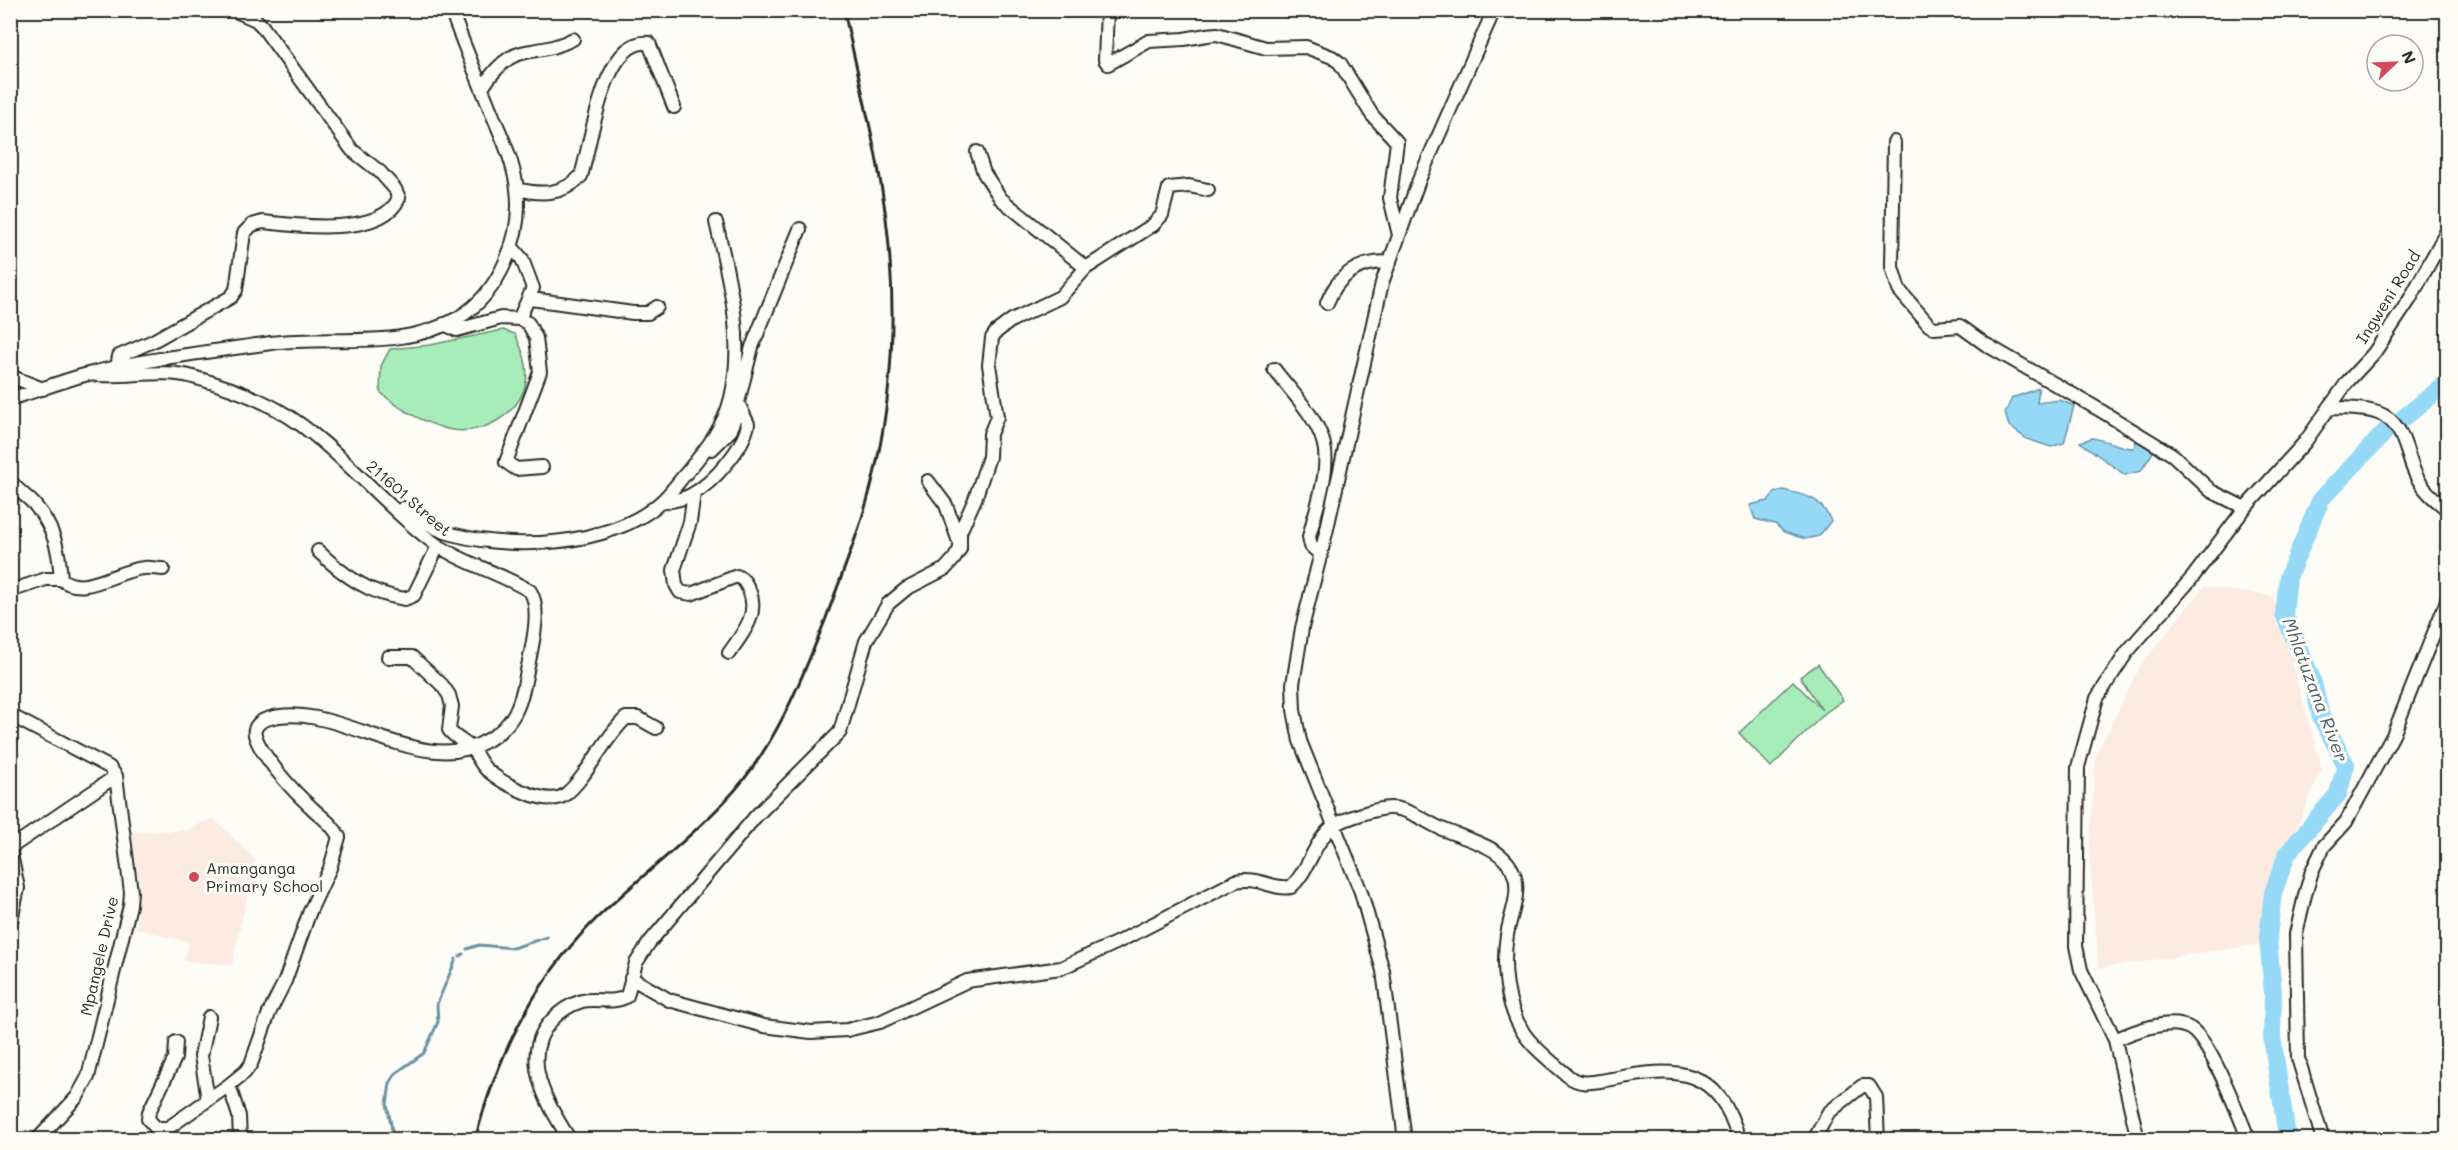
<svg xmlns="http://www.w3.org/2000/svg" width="2458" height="1150" viewBox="0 0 2458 1150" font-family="Mali,sans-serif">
<rect width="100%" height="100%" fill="#fdfcf7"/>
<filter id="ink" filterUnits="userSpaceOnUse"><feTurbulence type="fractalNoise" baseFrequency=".0167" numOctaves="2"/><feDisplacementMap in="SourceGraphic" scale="12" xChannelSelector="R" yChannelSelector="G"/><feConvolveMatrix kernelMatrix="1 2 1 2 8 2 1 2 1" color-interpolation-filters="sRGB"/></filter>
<g filter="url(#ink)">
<path fill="#fcebe0" d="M2204,587L2273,596L2322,769L2277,872L2261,944L2099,968L2089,852L2096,755L2141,665Z
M213,818L255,860L232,965L184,961L189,943L136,928L140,894L132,833L187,830Z"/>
<path fill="#a7edba" stroke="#698c72" stroke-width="1.5" d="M503,330L515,334C522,349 529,365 526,382C520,416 479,437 447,429C422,422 399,409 380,392L381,366L390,349L430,345Z
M1818,664L1843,700L1825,713L1771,767L1739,733L1793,681L1822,710L1800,677Z"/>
<path fill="#95d9f7" stroke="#6b93a5" stroke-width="1.5" d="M2039,388L2037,403L2060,400L2074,406L2064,443L2051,447L2027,439L2009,426L2005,413L2012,398Z
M2092,438C2107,440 2120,448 2134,448L2137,439L2147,442L2153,452L2141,471L2125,475L2080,442Z
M1783,490C1809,496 1820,497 1831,521L1819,536L1805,539L1784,532L1775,524L1755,519L1750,505L1768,501L1774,493Z"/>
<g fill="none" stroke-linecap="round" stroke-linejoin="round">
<path stroke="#6b93a5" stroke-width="3" d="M467,949L479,945L513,948L547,937
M460,956L463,954
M389,1140L392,1130L387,1104L390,1083L396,1073L424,1053L438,1022L437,1004L456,959"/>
<path stroke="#95d9f7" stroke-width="18" d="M2401,420L2448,382
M2291,1140L2286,1130L2272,1037L2273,993L2268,938L2273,893L2287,854L2338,794L2346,765L2321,717L2312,679L2284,614L2288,577L2321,499L2387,430"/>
<g stroke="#2b2b2b" stroke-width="16">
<path id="minor" d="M1107,10L1105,60L1108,64L1149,41L1184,39L1207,35L1217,34L1266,48L1306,47L1332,57L1340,63L1372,115L1397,142L1390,198L1399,235
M482,88C516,36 530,61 573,39
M1894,142L1892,267L1899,290L1929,325L1934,328L1960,326L1985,344L2098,409L2173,455L2211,491L2245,508
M517,189C541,195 563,195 581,176C591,145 603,37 649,43L674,107
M511,246L522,259L533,288L519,319
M1086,268L1153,225L1162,215L1169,188L1189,186L1208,190
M531,299L633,313H648L657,307
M1327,303C1338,274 1360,261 1390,262
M444,324L457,330L501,318L519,319L528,323L536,338L540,372L506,462L516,469L542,467
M117,368L119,356L153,341L231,297L236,290L244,233L252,225L263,222C297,226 382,237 399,198L395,189L380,172L352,150L262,26L256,20L233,10
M1274,369C1291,392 1322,421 1325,451C1328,478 1315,511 1309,537L1311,546L1321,555
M89,374C123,379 160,368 193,377C222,385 252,395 278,410C333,441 376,498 426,537C457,562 497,571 530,591C543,610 530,654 526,676C521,704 514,725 488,740C420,781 334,697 267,719C260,721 253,727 255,735C261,756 294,792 311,807C321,817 333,824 339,837L330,868L310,911L285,981L269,1013L251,1064L245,1072L229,1085L239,1116L240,1140
M10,376L43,389
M10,399C36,391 62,381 88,374C147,358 211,352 271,343C333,335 402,351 458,318C500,293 523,236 517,189C514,164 503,139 493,116C479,81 464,46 451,10
M2331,408C2346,408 2364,408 2378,413C2407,423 2405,458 2418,479C2425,492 2436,500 2448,510
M712,449L731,430L752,347L800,229
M10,480C17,491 26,495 34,504C54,527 59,549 61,579C84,598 119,569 144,568C150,567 157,569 163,569
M928,481L946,505L958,539
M694,493L690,522L674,570L676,585L680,592L691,594L737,576C744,579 746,584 749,590C760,615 742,634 729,653
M660,503C670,501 682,500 691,495C713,483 744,448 748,424L739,405
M403,508C417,515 428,525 442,531C504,552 611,548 661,502C671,493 679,481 688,471C707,448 724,427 731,398C745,338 729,280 716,222
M318,551C343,575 369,594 405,599L414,595L438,546
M10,591L46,579H61
M388,657H412L442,685L449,695L452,706L449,730C455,738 464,741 471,748C477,754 480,764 487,770C502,783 548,809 566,794C588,776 603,739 626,718H638L656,728
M10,715L109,767L116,776L131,892L130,905L88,1077L77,1097L37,1140
M10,848L116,776
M10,849L18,888L10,925
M631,978L669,1000L764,1026L811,1032L847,1030L880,1022L967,981L1061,968L1118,942L1236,881C1258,876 1272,890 1291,887C1309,871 1313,843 1332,827C1342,819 1380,807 1392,808C1410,809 1426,822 1442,829C1467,840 1506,846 1515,877C1520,896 1510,916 1507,935C1502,966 1506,1005 1523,1032C1533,1048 1554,1064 1568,1076C1581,1087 1597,1081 1612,1079C1676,1066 1719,1066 1739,1140
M2115,1040C2134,1031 2171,1017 2191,1029C2211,1042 2239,1116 2249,1140
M176,1042L175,1058L149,1112L148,1119L156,1128H168L229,1085
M208,1100L201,1056L209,1017
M570,1140C548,1105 518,1058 551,1021C560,1011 569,1005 582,1001C597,997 613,1005 627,996L636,963L649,943L756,816L840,732L866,641L888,604L906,589L945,569L954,559L960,549V532L975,499L989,457L990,434L997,417L989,365L992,338L996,332L1012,320L1060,297L1086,268L1001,199L984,173L977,152
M1405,1140L1383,971L1361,892L1300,741L1294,710L1293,684L1302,628L1326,533L1382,283L1419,180L1494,10
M1814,1140L1828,1113L1862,1086H1869L1876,1097L1878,1140
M2138,1140L2115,1040L2081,970L2076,946L2078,767L2097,698L2127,652L2192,578L2245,508L2305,442L2348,381L2374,353L2410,299L2448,229
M2323,1140L2298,1058L2296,934L2305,895L2312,871L2324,846L2346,822L2393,735L2448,598"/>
</g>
<use href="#minor" stroke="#fdfcf7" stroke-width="12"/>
<path stroke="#2b2b2b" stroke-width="3" d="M475,1140C496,1060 533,983 591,924C634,881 684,845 726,800C774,750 801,681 826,618C845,566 866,515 877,461C891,395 895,327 890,260C885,176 861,92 844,10"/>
</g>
</g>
<circle fill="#d1495b" stroke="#fdfcf7" stroke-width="2" cx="194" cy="877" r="6"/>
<g text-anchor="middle" stroke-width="6" stroke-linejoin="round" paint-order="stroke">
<g font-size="16" fill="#2b2b2b" stroke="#fdfcf7">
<text transform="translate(2388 297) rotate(-58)" y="6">Ingweni Road</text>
<text transform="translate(409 498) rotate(41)" y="6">211601 Street</text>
<text transform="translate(99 956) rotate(-77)" y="6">Mpangele Drive</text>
</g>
<g font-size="16" fill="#2b2b2b" stroke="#fdfcf7" text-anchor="start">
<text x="206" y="874">Amanganga<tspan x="206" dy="18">Primary School</tspan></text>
</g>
<g font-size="18" font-style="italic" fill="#4b5f68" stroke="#fdfcf7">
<text transform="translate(2315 690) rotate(69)" y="6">Mhlatuzana River</text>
</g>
</g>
<rect width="2458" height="1150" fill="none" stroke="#fdfcf7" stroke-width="36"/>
<rect x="18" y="18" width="2422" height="1114" fill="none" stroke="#2b2b2b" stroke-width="2" filter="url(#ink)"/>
<g transform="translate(2395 63) rotate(67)"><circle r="28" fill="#fdfcf7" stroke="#a9a8a5" stroke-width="1.5"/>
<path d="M0-4.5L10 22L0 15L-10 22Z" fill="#d1495b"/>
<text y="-9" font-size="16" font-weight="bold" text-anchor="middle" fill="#2b2b2b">N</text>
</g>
</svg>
